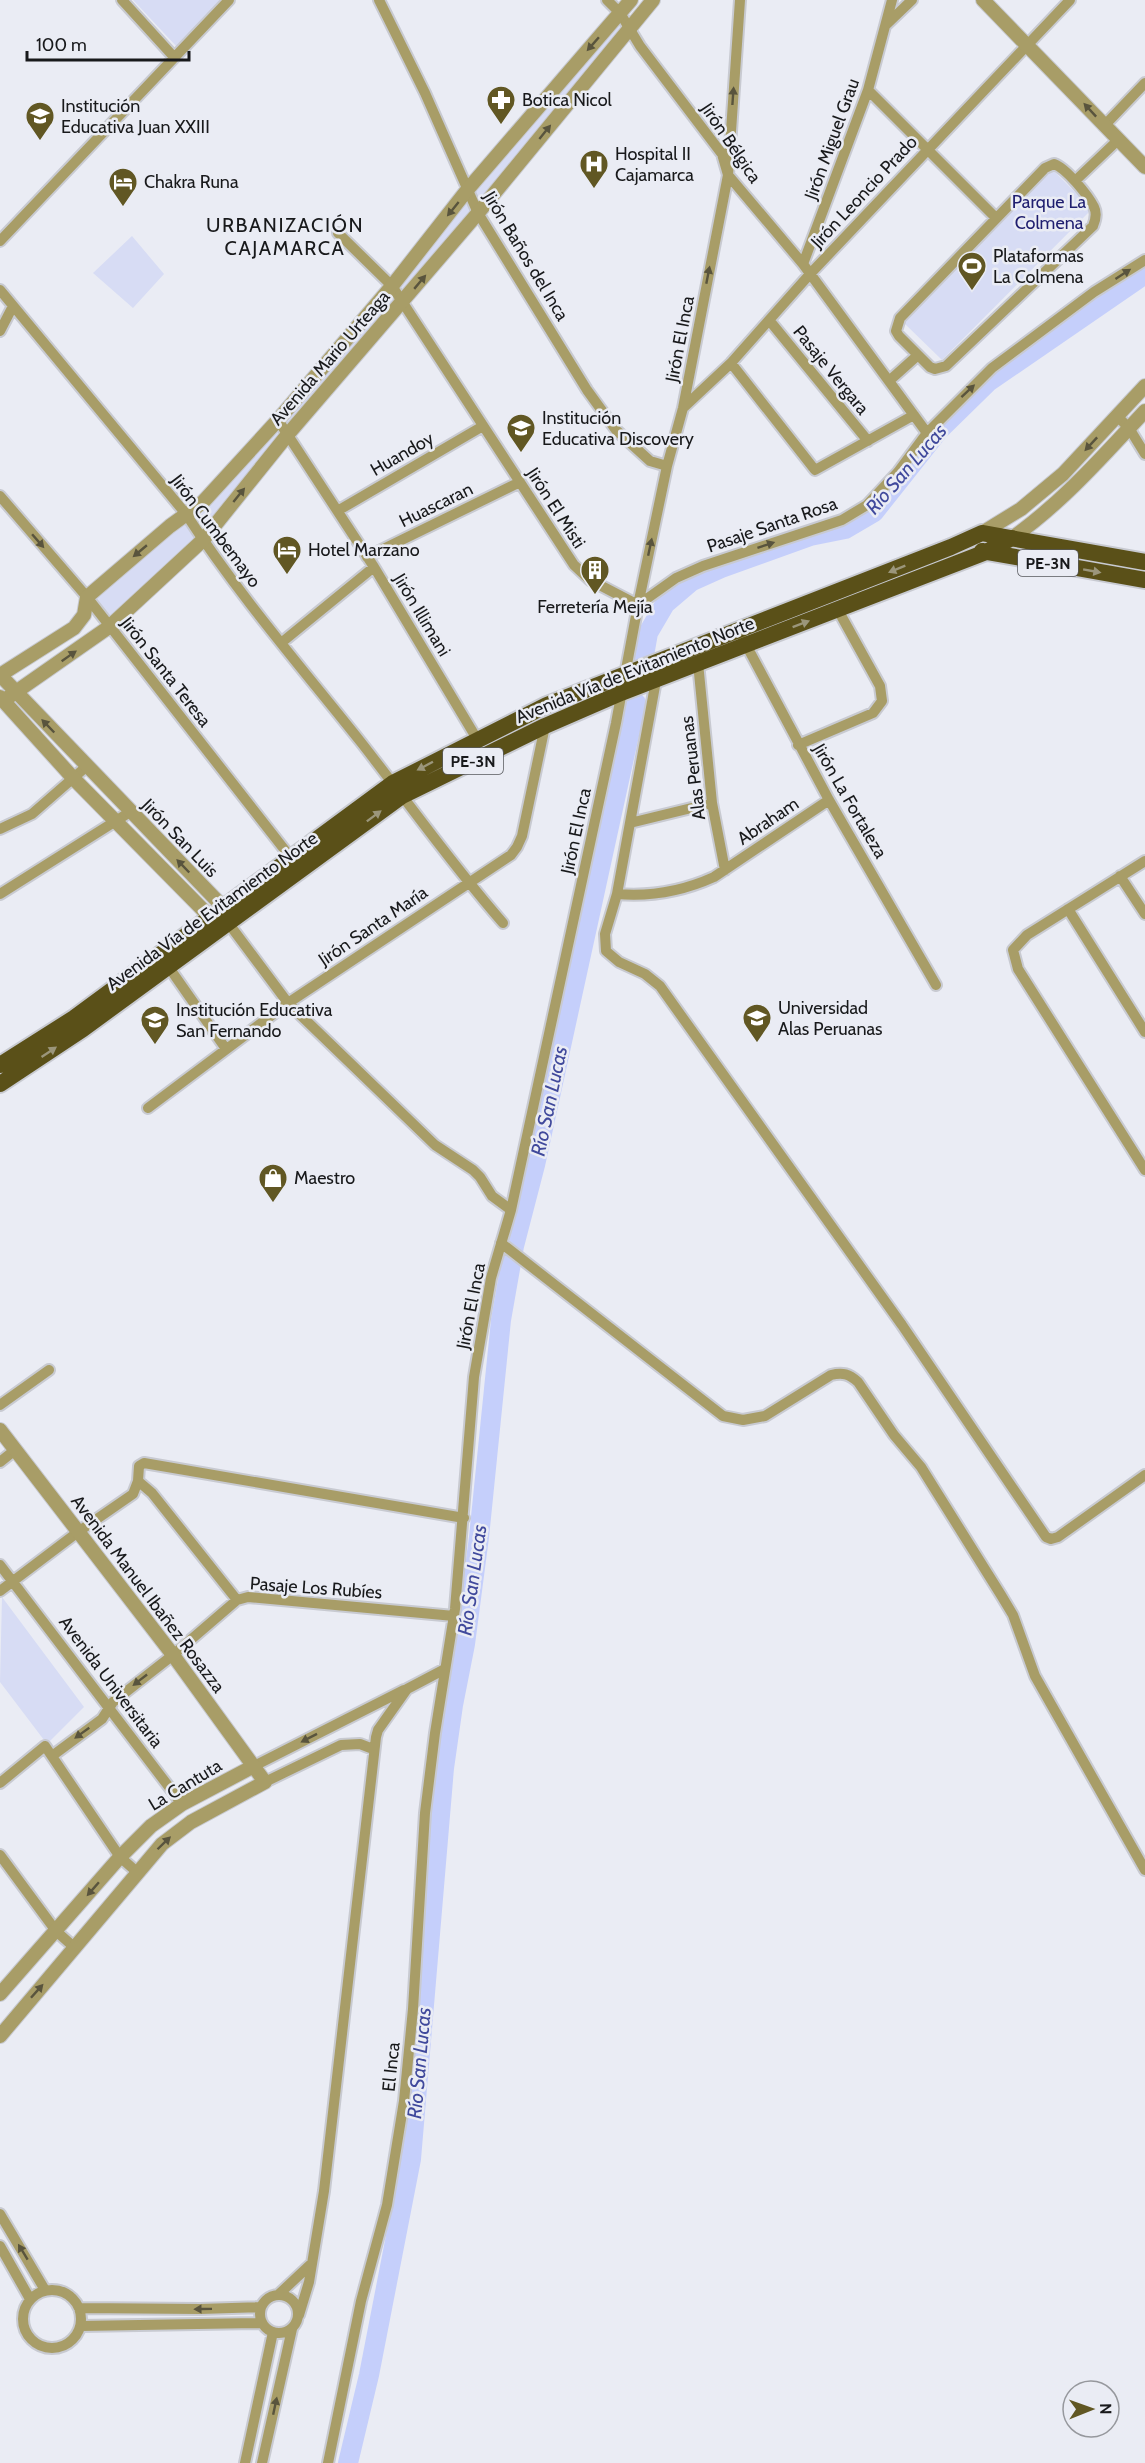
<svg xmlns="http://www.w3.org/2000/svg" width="1145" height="2463" viewBox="0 0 1145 2463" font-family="Cabin,sans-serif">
<rect width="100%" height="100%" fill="#eaecf4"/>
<path fill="#d7dcf4" d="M133,0H220L177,47Z
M621,18L626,28L480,202L475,192Z
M1051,168L1092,209L942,360L904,323Z
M469,198L474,210L400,298L393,288Z
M132,236L164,274L133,308L93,273Z
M388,293L395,303L289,429L282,420Z
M278,425L284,433L204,534L193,524Z
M184,520L201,547L112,623L92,592Z
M2,1597L84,1707L47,1744L0,1682Z"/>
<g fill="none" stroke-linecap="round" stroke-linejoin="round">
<path stroke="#c5cffb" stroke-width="20" d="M643,661L648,633L665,604L692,581L721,568L810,536L845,529L874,512L939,430L988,382L1145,274
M348,2463L369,2375L411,2159L444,1768L453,1705L465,1644L479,1537L501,1320L514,1246L535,1165L636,703"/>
<g stroke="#c8cad1" stroke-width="14">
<path id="minor" d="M122,0L173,56
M379,0L425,93L478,213L587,390L616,430L650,461L667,466
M607,0L620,13L640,46L722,154L728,175L803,264L927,433
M887,24L912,0
M868,90L996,218
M1104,126L1145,83
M1054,164C1066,168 1088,195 1094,207C1097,213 1096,219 1093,226L946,366L935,369L930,367L899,336L896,331L900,318L1045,168Z
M1075,181L1118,140
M338,233L392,286L574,565L590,580L638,605
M0,241L229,0
M803,264L868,90L892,0
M0,290L186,514C238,594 301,667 360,741C408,802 452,865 503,923
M769,320L868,441
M0,331L13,306
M731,363L815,470L914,415
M889,381L918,355
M683,408L731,363L810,274L1070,0
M1117,416L1129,428L1145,454
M278,420L374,567L477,739
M0,496L87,597L295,863
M339,510L483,426
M367,557L520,482
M638,605L676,578L703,566L842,520L867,505L898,472L927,433L992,368L1094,292L1145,260
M743,639L829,800L936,985
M281,643L374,567
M698,663L712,803L725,870
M657,675L617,894L605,934L606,951L619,962L645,974L660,986L902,1325L1046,1537L1051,1539L1058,1537L1145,1475
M798,745L873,713L882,701L880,686L838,610
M630,823L712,803
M0,829L32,814L87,766
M1145,861L1027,935L1013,950L1018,969L1145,1170
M1120,876L1145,914
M0,894L130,812
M617,894C651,897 683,891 714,877L829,800
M1068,909L1145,1032
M229,924L288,1003L435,1145L473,1170L480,1177L492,1196L511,1210
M168,966L226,1049
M148,1108L288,1003L511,855L517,847L522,836L545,726
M501,1243L723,1416L743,1420L765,1416L831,1375C843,1372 849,1374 858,1382L894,1435L921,1467L1001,1595L1013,1615L1035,1676L1145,1870
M0,1405L49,1370
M0,1462L15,1450
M138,1481L152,1493L237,1600
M0,1565L182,1804
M0,1591L78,1532L133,1494L138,1481L139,1466L144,1463L464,1518
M52,1756L102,1719L113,1702L173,1655L237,1600L248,1597L454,1616
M254,1766L404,1690
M265,1782L341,1745L360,1744L373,1749
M0,1783L45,1746L120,1857L138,1873
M0,1855L56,1931L75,1948
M0,2214L45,2290
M0,2246L30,2299
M23 2319a29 29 0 1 1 58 0a29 29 0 1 1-58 0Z
M260 2314a19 19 0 1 1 38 0a19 19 0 1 1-38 0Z
M278,2295L310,2265
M79,2308L200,2309L261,2307
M299,2315L309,2282L324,2191L376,1737L378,1730L407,1689L445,1669
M81,2326L262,2323
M245,2463L273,2332
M262,2463L292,2329
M328,2463L361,2301L387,2205L404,2101L413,2009L425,1813L435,1733L455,1609L474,1377L491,1278L511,1210L616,723L638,605L667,466L683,408L728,175L740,0"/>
</g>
<g stroke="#c8cad1" stroke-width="16">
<path id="tertiary" d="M983,0L1145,167
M982,533L1021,509L1063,474L1145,386
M1012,538C1063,502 1103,456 1145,411
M0,675L74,628L84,615L87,597L170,526L203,502L278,420L392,286L468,189L631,0
M0,675L224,908L227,916
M0,697L74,779L211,918L218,920
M3,701L109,627L203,540L289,433L478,213L653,0
M0,1430L173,1655L265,1782L191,1822L162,1844L0,2036
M0,1994L120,1857L151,1826L182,1804L254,1766"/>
</g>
<g stroke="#c8cad1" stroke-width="20">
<path id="trunk" d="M982,551L1145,580
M0,1065L74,1018L393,783L547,705L951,547L982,533L1145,562
M0,1084L83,1029L402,796L545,726L621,693L986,552L1012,538"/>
</g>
<use href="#minor" stroke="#a89d67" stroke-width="10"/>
<use href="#tertiary" stroke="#a89d67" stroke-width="14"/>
<use href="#trunk" stroke="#5a5018" stroke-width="16"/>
</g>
<defs><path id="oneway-solid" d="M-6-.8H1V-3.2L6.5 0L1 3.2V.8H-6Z" transform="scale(1.5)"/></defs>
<g fill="#59543d">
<use href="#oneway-solid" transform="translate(593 44) rotate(131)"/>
<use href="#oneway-solid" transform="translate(733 96) rotate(-86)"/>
<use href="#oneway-solid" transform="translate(1090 110) rotate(-133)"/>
<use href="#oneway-solid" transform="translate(545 132) rotate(-51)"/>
<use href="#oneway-solid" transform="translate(453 209) rotate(129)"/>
<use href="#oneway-solid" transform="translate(1123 274) rotate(-33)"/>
<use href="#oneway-solid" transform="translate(708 275) rotate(-79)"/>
<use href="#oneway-solid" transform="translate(420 282) rotate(-50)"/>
<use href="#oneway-solid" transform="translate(968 391) rotate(-43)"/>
<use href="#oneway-solid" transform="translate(1091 444) rotate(133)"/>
<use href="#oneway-solid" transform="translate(239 495) rotate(-51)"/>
<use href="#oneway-solid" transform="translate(38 541) rotate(49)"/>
<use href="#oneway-solid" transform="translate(766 545) rotate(-18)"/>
<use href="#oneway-solid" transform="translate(650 547) rotate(-78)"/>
<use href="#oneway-solid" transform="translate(140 551) rotate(140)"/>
<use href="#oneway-solid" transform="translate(69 656) rotate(-35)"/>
<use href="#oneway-solid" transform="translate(48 726) rotate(-134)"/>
<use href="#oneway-solid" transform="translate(183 866) rotate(-134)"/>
<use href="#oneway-solid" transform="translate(140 1680) rotate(142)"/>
<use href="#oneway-solid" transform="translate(82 1733) rotate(144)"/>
<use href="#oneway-solid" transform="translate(309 1738) rotate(153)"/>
<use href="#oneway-solid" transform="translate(164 1843) rotate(-44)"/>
<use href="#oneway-solid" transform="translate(93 1889) rotate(131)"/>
<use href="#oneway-solid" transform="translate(37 1991) rotate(-48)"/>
<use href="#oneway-solid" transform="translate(23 2252) rotate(-121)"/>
<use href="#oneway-solid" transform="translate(203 2309) rotate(179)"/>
<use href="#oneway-solid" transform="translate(275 2406) rotate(-78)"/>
</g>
<g fill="#9b967b">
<use href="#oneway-solid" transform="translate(897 569) rotate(158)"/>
<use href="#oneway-solid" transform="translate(1092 571) rotate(10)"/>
<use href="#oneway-solid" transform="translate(801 624) rotate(-21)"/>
<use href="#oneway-solid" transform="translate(425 766) rotate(152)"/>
<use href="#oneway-solid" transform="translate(374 816) rotate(-37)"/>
<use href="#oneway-solid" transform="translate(49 1052) rotate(-34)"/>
</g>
<defs>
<g id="pharmacy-pin" transform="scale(1.5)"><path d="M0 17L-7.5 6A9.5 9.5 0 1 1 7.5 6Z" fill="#615723" stroke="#eaecf4"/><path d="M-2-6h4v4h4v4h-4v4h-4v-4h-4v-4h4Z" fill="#fff"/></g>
<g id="school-pin" transform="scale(1.5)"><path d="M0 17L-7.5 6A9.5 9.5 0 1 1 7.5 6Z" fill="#615723" stroke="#eaecf4"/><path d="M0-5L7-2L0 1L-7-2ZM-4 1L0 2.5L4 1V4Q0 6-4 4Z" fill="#fff"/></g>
<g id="hospital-pin" transform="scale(1.5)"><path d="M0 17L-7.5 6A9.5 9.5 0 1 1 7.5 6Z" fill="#615723" stroke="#eaecf4"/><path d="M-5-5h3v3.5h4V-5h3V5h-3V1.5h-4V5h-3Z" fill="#fff"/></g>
<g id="hotel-pin" transform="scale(1.5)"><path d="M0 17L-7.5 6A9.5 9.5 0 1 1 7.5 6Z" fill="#615723" stroke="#eaecf4"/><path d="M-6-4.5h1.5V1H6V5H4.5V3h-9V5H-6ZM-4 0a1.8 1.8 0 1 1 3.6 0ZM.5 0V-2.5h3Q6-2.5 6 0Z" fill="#fff"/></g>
<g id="stadium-pin" transform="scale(1.5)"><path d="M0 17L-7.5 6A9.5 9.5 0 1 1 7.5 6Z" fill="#615723" stroke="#eaecf4"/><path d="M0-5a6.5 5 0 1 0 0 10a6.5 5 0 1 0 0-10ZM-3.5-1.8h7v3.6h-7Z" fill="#fff"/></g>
<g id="building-pin" transform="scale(1.5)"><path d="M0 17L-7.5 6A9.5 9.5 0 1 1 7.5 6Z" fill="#615723" stroke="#eaecf4"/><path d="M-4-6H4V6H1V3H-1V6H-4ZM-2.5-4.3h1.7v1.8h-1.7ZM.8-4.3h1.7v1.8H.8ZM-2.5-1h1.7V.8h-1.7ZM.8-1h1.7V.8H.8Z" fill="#fff"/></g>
<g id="university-pin" transform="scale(1.5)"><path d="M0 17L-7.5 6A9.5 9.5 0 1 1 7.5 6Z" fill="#615723" stroke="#eaecf4"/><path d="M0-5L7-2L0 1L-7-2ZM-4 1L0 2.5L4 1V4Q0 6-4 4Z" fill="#fff"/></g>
<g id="shop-pin" transform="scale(1.5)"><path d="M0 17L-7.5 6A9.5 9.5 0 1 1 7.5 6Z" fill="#615723" stroke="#eaecf4"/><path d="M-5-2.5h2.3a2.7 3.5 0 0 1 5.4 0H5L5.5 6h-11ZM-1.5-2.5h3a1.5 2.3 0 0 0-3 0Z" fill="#fff"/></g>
</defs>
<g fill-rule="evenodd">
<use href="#pharmacy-pin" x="501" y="100"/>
<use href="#school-pin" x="40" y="116"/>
<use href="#hospital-pin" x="594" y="164"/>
<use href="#hotel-pin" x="123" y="182"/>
<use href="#stadium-pin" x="972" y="266"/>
<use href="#school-pin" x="521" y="428"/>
<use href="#hotel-pin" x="287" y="550"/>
<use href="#building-pin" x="595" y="570"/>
<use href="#university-pin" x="757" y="1018"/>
<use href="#school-pin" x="155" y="1020"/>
<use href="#shop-pin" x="273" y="1178"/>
</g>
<g text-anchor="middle" stroke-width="5" stroke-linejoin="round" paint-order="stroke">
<g fill="#eaecf4" stroke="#57585c" stroke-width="1.5">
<rect x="1018" y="550" width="60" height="26" rx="4.5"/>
<rect x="443" y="748" width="60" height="26" rx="4.5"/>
</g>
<g font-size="16" font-weight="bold" fill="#18191b">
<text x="1048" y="569">PE-3N</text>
<text x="473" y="767">PE-3N</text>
</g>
<g font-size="18" fill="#18191b" stroke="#eaecf4" text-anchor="start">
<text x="522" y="106">Botica Nicol</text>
<text x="61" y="112">Institución<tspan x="61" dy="21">Educativa Juan XXIII</tspan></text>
<text x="615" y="160">Hospital II<tspan x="615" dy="21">Cajamarca</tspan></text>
<text x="144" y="188">Chakra Runa</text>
<text x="993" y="262">Plataformas<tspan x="993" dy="21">La Colmena</tspan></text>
<text x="542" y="424">Institución<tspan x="542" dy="21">Educativa Discovery</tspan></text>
<text x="308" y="556">Hotel Marzano</text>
<text x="595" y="613" text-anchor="middle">Ferretería Mejía</text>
<text x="778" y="1014">Universidad<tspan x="778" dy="21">Alas Peruanas</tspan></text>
<text x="176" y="1016">Institución Educativa<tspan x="176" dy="21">San Fernando</tspan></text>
<text x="294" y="1184">Maestro</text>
</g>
<g font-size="18" fill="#18191b" stroke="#eaecf4">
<text transform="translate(832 139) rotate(-70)" y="6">Jirón Miguel Grau</text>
<text transform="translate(731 143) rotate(56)" y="6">Jirón Bélgica</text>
<text transform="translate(864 192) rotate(-47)" y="6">Jirón Leoncio Prado</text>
<text transform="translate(526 256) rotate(59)" y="6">Jirón Baños del Inca</text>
<text transform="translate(680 339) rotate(-79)" y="6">Jirón El Inca</text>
<text transform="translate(330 358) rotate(-49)" y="6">Avenida Mario Urteaga</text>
<text transform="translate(831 370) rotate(51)" y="6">Pasaje Vergara</text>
<text transform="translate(402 454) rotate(-30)" y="6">Huandoy</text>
<text transform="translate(436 505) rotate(-26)" y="6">Huascaran</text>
<text transform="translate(556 508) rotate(57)" y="6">Jirón El Misti</text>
<text transform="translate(772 525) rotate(-19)" y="6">Pasaje Santa Rosa</text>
<text transform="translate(216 531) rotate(53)" y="6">Jirón Cumbemayo</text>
<text transform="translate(422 615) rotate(59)" y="6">Jirón Illimani</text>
<text transform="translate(635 670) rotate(-22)" y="6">Avenida Vía de Evitamiento Norte</text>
<text transform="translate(166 672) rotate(52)" y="6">Jirón Santa Teresa</text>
<text transform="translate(693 768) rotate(-97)" y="6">Alas Peruanas</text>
<text transform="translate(850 801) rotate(60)" y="6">Jirón La Fortaleza</text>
<text transform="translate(768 821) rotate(-34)" y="6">Abraham</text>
<text transform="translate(576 831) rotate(-78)" y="6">Jirón El Inca</text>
<text transform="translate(180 838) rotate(46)" y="6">Jirón San Luis</text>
<text transform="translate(212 911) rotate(-36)" y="6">Avenida Vía de Evitamiento Norte</text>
<text transform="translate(373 926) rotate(-34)" y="6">Jirón Santa María</text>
<text transform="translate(471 1306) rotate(-79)" y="6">Jirón El Inca</text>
<text transform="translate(316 1588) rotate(4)" y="6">Pasaje Los Rubíes</text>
<text transform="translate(148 1594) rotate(53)" y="6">Avenida Manuel Ibañez Rosazza</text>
<text transform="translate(111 1682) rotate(53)" y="6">Avenida Universitaria</text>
<text transform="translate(185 1785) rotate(-31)" y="6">La Cantuta</text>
<text transform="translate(391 2067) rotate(-84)" y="6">El Inca</text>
</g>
<g font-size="18" fill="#1f1e6f" stroke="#eaecf4">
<text x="1049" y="208">Parque La<tspan x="1049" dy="21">Colmena</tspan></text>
</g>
<g font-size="20" letter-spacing="1.5" fill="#18191b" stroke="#eaecf4">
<text x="285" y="232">URBANIZACIÓN<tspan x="285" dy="23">CAJAMARCA</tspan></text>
</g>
<g font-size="20" font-style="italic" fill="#40499c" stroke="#eaecf4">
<text transform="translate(906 469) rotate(-49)" y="7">Río San Lucas</text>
<text transform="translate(549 1101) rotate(-78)" y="7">Río San Lucas</text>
<text transform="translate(472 1580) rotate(-82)" y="7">Río San Lucas</text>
<text transform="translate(419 2063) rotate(-85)" y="7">Río San Lucas</text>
</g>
</g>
<g transform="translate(1091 2409) rotate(89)"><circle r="28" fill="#eaecf4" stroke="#96989d" stroke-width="1.5"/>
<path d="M0-4.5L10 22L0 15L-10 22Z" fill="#615723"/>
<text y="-9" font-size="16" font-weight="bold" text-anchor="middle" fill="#18191b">N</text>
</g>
<path d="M27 51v9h162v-9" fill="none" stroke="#18191b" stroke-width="3"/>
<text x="36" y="51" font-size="18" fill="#18191b" stroke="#eaecf4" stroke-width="4.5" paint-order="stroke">100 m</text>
</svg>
